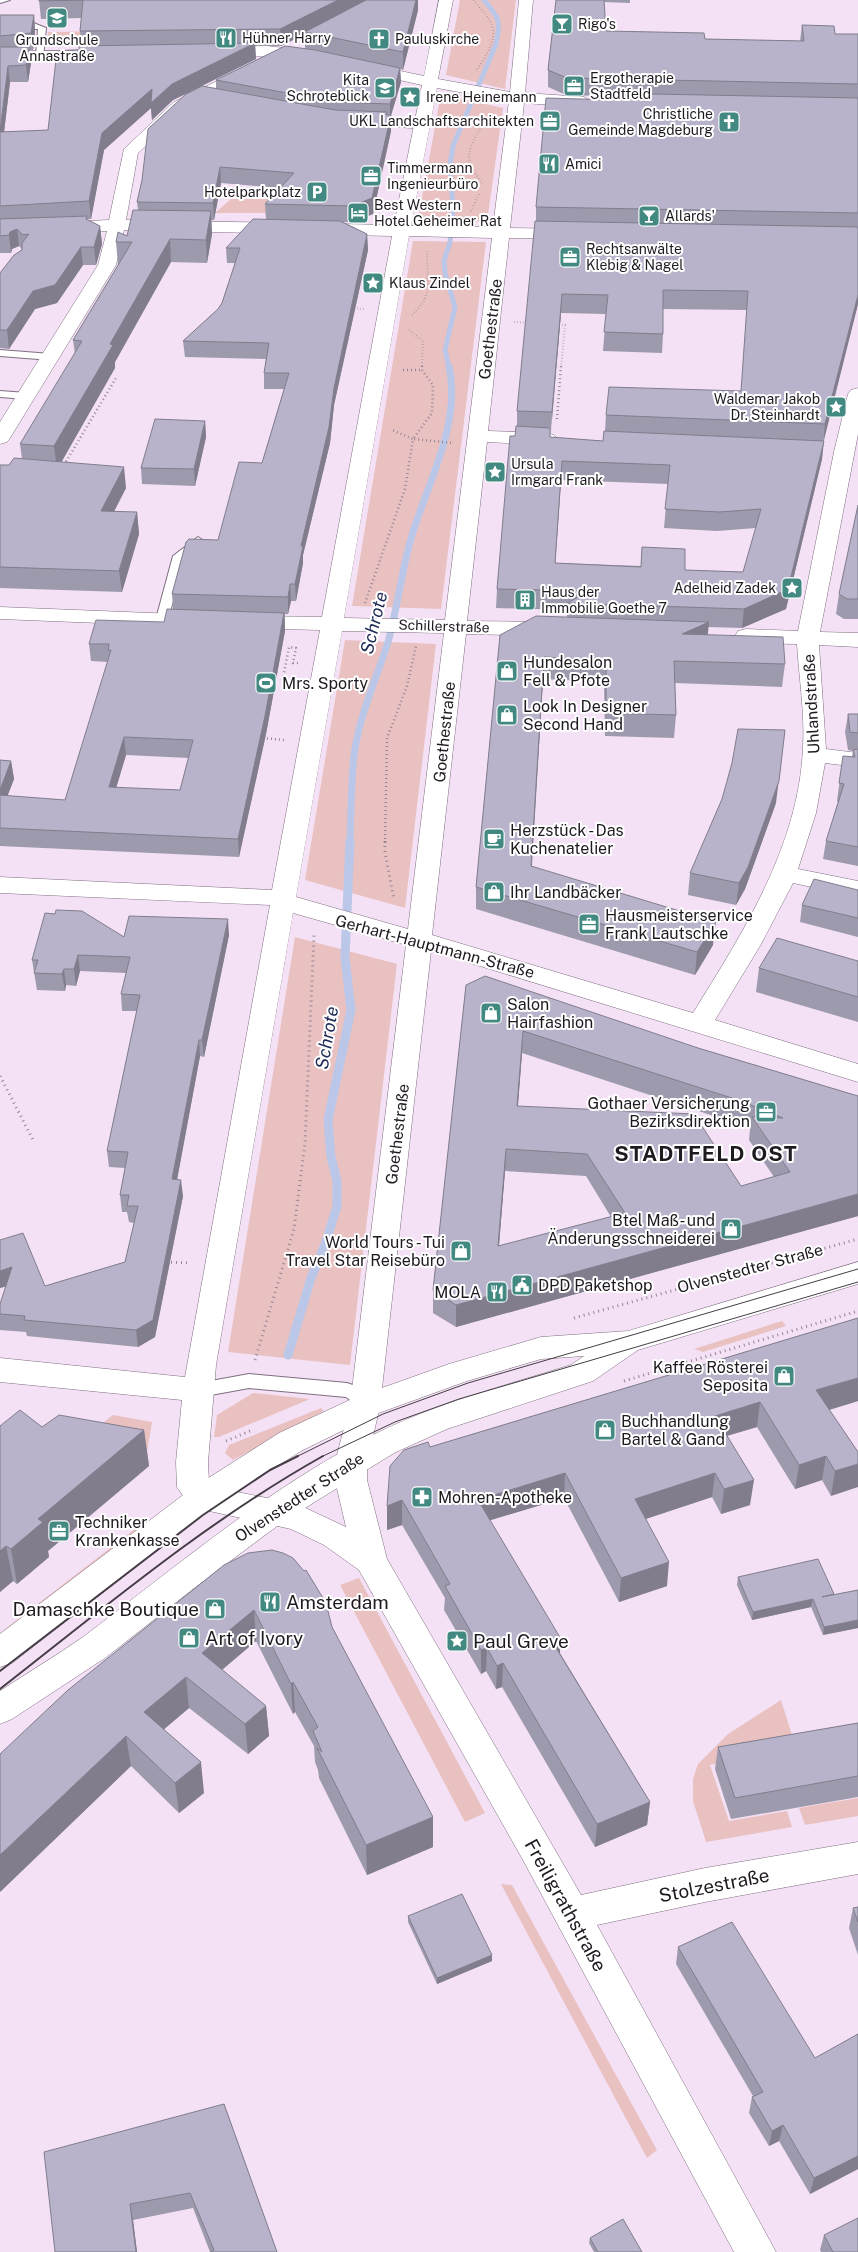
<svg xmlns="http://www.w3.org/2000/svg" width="858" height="2252" viewBox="0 0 858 2252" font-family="'Public Sans',sans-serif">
<rect width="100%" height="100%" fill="#f4e1f5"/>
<path fill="#eac1c1" d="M460,0H516L505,89L446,75Z
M110,31L109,44L47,45L48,32Z
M441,94L503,108L487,222L418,219Z
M231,199H281L266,213H215Z
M413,241L486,242L441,609L352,606Z
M345,640L436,644L405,908L305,880Z
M295,937L397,964L350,1365L228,1352Z
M782,1321L786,1326L703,1352L694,1349Z
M253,1393L310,1399L219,1437H214L217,1415Z
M321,1408L324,1411L233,1460L225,1453L229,1445Z
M113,1415L152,1422L147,1452L98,1444L89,1434Z
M140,1525L148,1531L0,1644V1633Z
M359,1578L485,1813L465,1822L340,1585Z
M781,1700L796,1748L710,1765L729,1821L787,1811L792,1827L706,1842L693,1801V1779L698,1764L728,1734Z
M858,1798V1816L805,1825L799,1808Z
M501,1884L512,1885L657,2150L647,2158Z"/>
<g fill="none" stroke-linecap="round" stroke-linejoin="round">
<path stroke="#bbc7e8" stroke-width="5" d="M449,368L445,350L455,307L445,273L444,261L450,242L453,209L450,165L453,146L496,44C501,20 499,18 484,0"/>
<path stroke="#bbc7e8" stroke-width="7" d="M350,843C351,814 351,784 354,755C359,716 376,680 388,642C397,610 401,575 410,542C425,487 462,426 449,366"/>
<path stroke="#bbc7e8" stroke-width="9" d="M288,1355L311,1278L326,1242L337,1206V1181L331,1157L328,1120L351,1010L345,957L350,841"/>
<g stroke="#7f6e80" stroke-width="2">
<path id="lane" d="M0,0H10L0,3Z
M31,22L46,28L43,58L36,56L38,29H0V23Z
M369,120L422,122L427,125L422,128L366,125V121Z
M0,350L51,354L56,357L51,360L0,356Z
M0,391L27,393L33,396L27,399L0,397Z
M198,537L204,541L185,558L168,619L167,622H157L156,619L173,556Z
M249,1374L347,1383L361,1388L374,1406L371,1411C357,1416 356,1403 346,1397L249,1388L200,1397L194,1395L191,1390L194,1385L200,1383Z"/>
</g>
<g stroke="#7f6e80" stroke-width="1">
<path id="street" d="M439,0H453L438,79L510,92L519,0H533L525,93L584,97L592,102L584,107L524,103L510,228L571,229L577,230L580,234L577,238L571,239L509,238L488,431L547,433L554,435L557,439L554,443L547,445L487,442L467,621L551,622L559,624L562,629L559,634L551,636L466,634L432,935L693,1013C743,932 799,846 803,747C805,713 799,678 797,644L746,643L738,641L735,636L738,631L746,629L798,631L834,452L848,394L851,390L858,388V434L820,632L858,633V647L819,645L826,749L858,753V767L825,763L816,813L798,869L858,881V897L793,883L760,946L715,1020L858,1064V1082L431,951L380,1406L367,1462V1480L387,1559L581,1895L705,1868L858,1842V1874L705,1902L597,1925L776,2252H734L523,1860L359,1570L324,1545L291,1529L191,1507L177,1487L176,1462L182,1400L0,1382V1358L185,1377L270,905L0,893V877L272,890L320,630L249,628L241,627L238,622L241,617L249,616L322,617L392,236L124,230L116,265L10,438L7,442L0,444V422L98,265L107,231L0,235V225L109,220L124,149L174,102L248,66L253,68L256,71L253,74L186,108L138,153L126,220L394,225L422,85L358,71L355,68L363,63L424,76ZM437,88L509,101L493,227L411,226ZM409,236L492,238L445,620L344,618ZM342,631L444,633L408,929L296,897ZM293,913L406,945L350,1406L335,1462V1480L346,1527L297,1504L212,1487L209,1483L208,1462L216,1365Z
M267,46L311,51L319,56C312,65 277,56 266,56C255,55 215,61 209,52L217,47Z
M94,50L102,55L99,58L0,62V52Z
M0,607L201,615L209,616L212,621L209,626L201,627L0,619Z"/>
</g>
<g stroke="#7f6e80" stroke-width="1">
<path id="secondary" d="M858,1262V1284L638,1350L593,1381L447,1429L394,1453L284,1521L198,1585L105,1658L12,1719L0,1724V1691C27,1673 56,1656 83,1637C176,1567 267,1489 371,1436C434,1404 504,1386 571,1365L584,1356L541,1359L467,1381L376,1414L301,1451L213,1507L12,1663L0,1667V1634L191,1489L279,1433L354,1398L449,1364L541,1337L628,1331Z"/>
</g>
<path stroke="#948695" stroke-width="2" stroke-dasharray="0.5 2.5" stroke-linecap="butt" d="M474,0C479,8 487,14 491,23C499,39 485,58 476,71
M482,184C479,177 472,171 470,163C465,145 483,128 490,113
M471,211L479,194
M351,308L364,309
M412,315L423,303L428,290L427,251
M514,322L530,323
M556,324L565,325L561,368
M409,330L423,341L422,368"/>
<path stroke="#948695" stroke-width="2.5" stroke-dasharray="1 3" stroke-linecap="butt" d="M422,366V370L433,385L432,413L413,439L453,443
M403,370H422
M557,419L561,366
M64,465L116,378
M365,603L405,489L413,439L392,430
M295,684L282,683L289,647L296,648L293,663H299
M263,738L284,740
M385,843L387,738L407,686L416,646"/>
<path stroke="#948695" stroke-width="3" stroke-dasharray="1 4" stroke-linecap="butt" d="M385,841V852L394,900
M0,1076L33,1140
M166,1262L190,1263
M574,1318L858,1239
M255,1360L294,1229L305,1143L314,935
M624,1381L858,1311
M226,1441L250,1431"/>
<use href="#lane" fill="#fff" fill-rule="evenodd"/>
<use href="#street" fill="#fff" fill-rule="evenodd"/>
<use href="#secondary" fill="#fff" fill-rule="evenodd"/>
<path stroke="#453d46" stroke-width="1" d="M296,1457L383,1414L468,1383L858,1269
M321,1457L395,1422L459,1399L858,1282"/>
<path stroke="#453d46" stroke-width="2" d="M0,1671L203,1515L270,1470L298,1456
M0,1689C105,1607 207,1521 323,1456"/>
</g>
<path fill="#9e9aae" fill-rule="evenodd" d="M39,0H418V10L403,70L400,69L401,82L391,115V131L373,214L352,222H343L367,234L368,250L334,405L330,443L303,555V563L296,601H291L288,614H285V631L266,734L239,857L0,846V760L11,761L14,779L7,796L65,800L108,662L91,661L89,644L164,622L173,609L172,594L218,540L262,463L284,389H264V373L266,359L185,357L183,341L218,309L222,303L235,263H227L226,248L266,219L265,204L280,188L221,183L214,220H211L212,234L207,263L171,262L115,362V368L61,462L126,488L114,512H137L139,534L122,592L0,588V465H9L22,459L20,444L75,354L73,340L118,265L116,242L127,236L138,210L137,202L186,94L173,100L152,120L151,108L104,150L91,219H87L100,226L102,244L96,265H83L57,303L35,309L9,349L0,348V273L22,249L19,246L12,249L11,253H0V15H34L35,31L33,50H29L31,63L28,82H10L4,132L48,130L79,50L82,46L80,31L82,18L41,19ZM305,34V48L216,80V89L202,86L256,59L255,46H281ZM126,755L189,758L180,790L116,788Z
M556,0H630V3L604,2L606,31L705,39L800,41L802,25L835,34H858V304L823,441L822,459L786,609L742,628L708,627V635L785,664L782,687L675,683L676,715L674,738L605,736L604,682L543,679L532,866L713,945L695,975L476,909V887L500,635L567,617V610L496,608L497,589L515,436L517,427V411L536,221V207L600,99V96L566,95L548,87V70ZM663,309L747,310L741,391L606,415L605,431L603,441L550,437L561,313L606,314L603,351L662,353L663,334ZM561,480L668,484L664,528L717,531L756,528L743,572L685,570L642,547L641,566L555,563Z
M205,421L206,437L195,486L142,484L141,468Z
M858,505V619H844L836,614L839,594Z
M848,714H858V866L823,859L826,841L838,802L837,801L843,756L852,757L853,751L848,750L845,732Z
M776,803L745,889L736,905L688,895L690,873Z
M858,890V937L800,922L802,905Z
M229,935L204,1057L200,1056L177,1180L183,1196L155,1337L138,1347L27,1336L26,1332L0,1330V1304L6,1286L0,1288V1240L45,1286L125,1262L134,1223L129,1222L127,1212H122L120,1195L125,1168L109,1167L107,1151L137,1011H122L121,994L126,973L80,971L76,986L66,985L65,991L37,990L32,960L124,937Z
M858,961V1022L756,992L759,968Z
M466,985L698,1048L858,1096V1216L456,1327L433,1313V1290ZM522,1053L738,1124L750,1129L749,1140L774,1177L741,1186L518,1106ZM505,1171L586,1176L611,1217L499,1246Z
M858,1318V1401L829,1410L858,1452L831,1496L822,1480L795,1489L757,1427L727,1436L750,1505L721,1514L712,1497L646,1519L667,1586L619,1602L564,1498L490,1520L560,1653L650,1802L647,1825L595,1847L502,1687L496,1689L486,1671L481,1674L444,1610L445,1598L402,1525L387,1530V1506L430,1447Z
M0,1426L144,1430L149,1466L48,1551L49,1557L17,1584L13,1581L0,1592Z
M224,1565L332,1627L433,1847L367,1875L319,1778L318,1770L315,1762L314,1746L295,1712L293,1714L256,1641L222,1670L266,1706L269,1736L248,1754L189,1708L164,1729L204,1793L179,1813L131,1766L0,1892Z
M738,1577L834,1595L858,1590V1628L823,1635L811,1607L752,1620L737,1585Z
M858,1723V1797L731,1819L715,1769L718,1747Z
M858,1907V1955L849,1928L853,1908Z
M408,1916L492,1961L437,1984L408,1922Z
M678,1947L815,2058L858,2034V2169L810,2194L779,2141L769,2146L749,2113L752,2097L753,2096L676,1964Z
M224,2104L277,2252H210L193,2208L133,2220L137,2252H55Z
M824,2235L858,2252H821L820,2250Z
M590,2238L642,2252H594L589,2243Z"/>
<path fill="#817d8d" d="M338,0H373L305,32V34L281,46L280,29Z
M416,0H418V10L403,70V52Z
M34,15L35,31L33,50L31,33Z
M255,43L256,59L173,100L152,120L151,108L104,150L91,219L89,201L102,133L152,89L172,84Z
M29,47L31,63L28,82L26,65Z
M8,66L10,82L2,149L0,132Z
M400,68L401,82L390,119V104Z
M391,115V131L373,214L352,222V206Z
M220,167L221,183L214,220L213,203Z
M211,211L212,234L207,263L206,240Z
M100,226L102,244L96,265L94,247Z
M17,229L19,246L12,249L11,253L9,235L10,232Z
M367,234L368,250L334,405L330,443L303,555V563L296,601L295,584L301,546L334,388Z
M170,239L171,262L115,362V368L57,470L54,446L110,344Z
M81,247L83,265L57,303L35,309L9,349L7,330L33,291Z
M562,294L561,313L551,432L552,412Z
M858,295V304L823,444L825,424Z
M205,421L206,437L195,486L194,469Z
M824,441L822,459L786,609L742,628L744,609Z
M562,461L561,480L554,583L555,563Z
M124,467L126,488L103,532L101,511Z
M137,512L139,534L122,592L119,571Z
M290,584L291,601L288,614V597Z
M284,613L285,631L266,734L239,857L238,839Z
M709,622L707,644L682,634Z
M544,657L543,679L530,889L531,866Z
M785,730L776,803L745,889L736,905L739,883Z
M124,737L126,755L111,805L109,787Z
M11,761L14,779L1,813L0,790Z
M228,919L229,935L204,1057L202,1040Z
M716,922L713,945L695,975L697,952Z
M78,955L80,971L76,986L74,969Z
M64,969L66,985L65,991L62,974Z
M523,1031L522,1053L516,1129L517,1106Z
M199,1040L200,1056L174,1196L172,1179Z
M506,1149L505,1171L497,1269L498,1246Z
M181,1180L183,1196L155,1337L138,1347L136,1330Z
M858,1194V1216L456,1327V1305Z
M12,1267L15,1284L0,1288V1271Z
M858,1378V1401L812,1415L816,1390Z
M760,1402L757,1427L712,1440L715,1416Z
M144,1430L149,1466L48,1551L49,1557L17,1584L11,1549L38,1519Z
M826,1456L822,1480L795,1489L799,1465Z
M858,1464V1487L831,1496L835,1471Z
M565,1473L564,1498L478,1524V1500Z
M715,1473L712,1497L633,1523L635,1499Z
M754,1480L750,1505L721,1514L724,1489Z
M402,1500V1525L387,1530V1506Z
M6,1546L13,1581L0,1592V1551Z
M669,1562L667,1586L619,1602L621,1578Z
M813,1599L811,1607L752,1620L753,1612Z
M254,1610L256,1641L205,1684L202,1653Z
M858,1620V1628L823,1635L824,1627Z
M561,1639L559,1663L553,1643Z
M487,1648L486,1671L481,1674V1650Z
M503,1663L502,1687L496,1689L497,1666Z
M186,1677L189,1708L149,1742L144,1712Z
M293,1682L295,1712L293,1714L291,1684Z
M266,1706L269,1736L248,1754L245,1724Z
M126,1736L131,1766L0,1892V1855Z
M201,1762L204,1793L179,1813L175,1783Z
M650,1802L647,1825L595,1847L597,1824Z
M433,1817V1847L367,1875L366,1845Z
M492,1955V1961L437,1984V1978Z
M783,2125L779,2141L769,2146L772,2131Z
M858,2156V2169L810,2194L814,2178Z
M130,2204L133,2220L137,2252H136Z"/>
<path fill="#b8b3ca" stroke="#817d8d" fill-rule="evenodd" d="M39,0H338L280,29L80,31L83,0L39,1Z
M366,0H416L403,52L305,32Z
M556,0H604L606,31L704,33L705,39L804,41L802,25L834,26L835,34H858V84L567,78L548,70Z
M0,15H34L31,33L0,36Z
M255,43L172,84L151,103L152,89L102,133L89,201L0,206V47H29L26,65L8,66L0,132L48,130L57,51L79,50V46Z
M285,46L315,50L400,68L390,104L336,102L216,80Z
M202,86L335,110L387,112L386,115H391L372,198L352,206L265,204L294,173L220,167L213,203L137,202L142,180L148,129L186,94Z
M601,93L858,98V213L536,207L546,98L617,100Z
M133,210L211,211L206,240L170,239L110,344L113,345L54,446L20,444L82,341L73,340L132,242H116L118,232L127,236Z
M87,216L86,219L100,226L94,247H81L55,285L33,291L7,330H0V273L14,255L22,250V243L29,234L23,235L17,229L10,232L9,235L0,236V219Z
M253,219L340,221L367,234L334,388L329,427L301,546H303L295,584H290L288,597L172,594L186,542L189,539L218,540L239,462L262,463L289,373H264L269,343L183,341L218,309L222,303L240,248H226Z
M535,221L858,227V295L825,424L606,415L609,387L741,391L748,291L663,290V334L604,332L608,295L562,294L552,412L517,411Z
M155,419L205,421L194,469L141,468Z
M516,426L550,428V437L603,441L604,431L824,441L788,589L744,609L567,603L590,591L497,589L510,436H515ZM562,461L670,465L665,509L719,512L761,509L743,572L685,570V549L642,547L641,567L555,563Z
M14,458L124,467L101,511L137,512L119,571L0,567V465H9Z
M858,505V599H847L839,594Z
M167,609L284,613L265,716L238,839L0,828V795L65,800L111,650H108L109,644H89L96,620L164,622ZM124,737L193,740L180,790L109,787Z
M536,616L709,622L682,634L783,637L785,664L674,661L676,715L606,713V660L544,657L531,866L716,922L697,952L476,887L500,635Z
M848,714H858V733L850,732Z
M738,729L785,730L779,781L748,867L739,883L690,873L722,799L732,763Z
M858,749V847L826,841L844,784L839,783L843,756L855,757L853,750Z
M0,760L11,761L0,790Z
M814,879L858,890V918L802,905Z
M56,910L82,911L124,937L129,916L228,919L202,1040H199L172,1179L181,1180L153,1320L136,1330L24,1320L25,1316L0,1314V1304L12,1267L0,1271V1240L23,1233L45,1286L125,1262L138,1206H127L129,1195H120L128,1152L107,1151L140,995L121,994L130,957L78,955L74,969H64L62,974L34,973L38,960H32L45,913L55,914Z
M777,938L858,961V997L759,968Z
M485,976L698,1048L858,1096V1194L456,1305L433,1290L466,985ZM523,1031L741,1101L783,1118L752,1117L790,1172L741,1186L694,1114L517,1106ZM506,1149L587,1154L625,1213L498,1246Z
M858,1318V1378L816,1390L858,1452V1464L835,1471L826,1456L799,1465L760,1402L715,1416L754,1480L724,1489L715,1473L635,1499L669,1562L621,1578L565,1473L478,1500L561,1639L553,1643L650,1802L597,1824L503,1663L497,1666L487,1648L481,1650L445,1586L450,1584L402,1500L387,1506L390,1466L404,1450L428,1442L430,1447Z
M20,1410L42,1427L59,1415L144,1430L38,1519L43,1522L11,1549L6,1546L0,1551V1426Z
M272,1550L283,1553L293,1558L304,1571L306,1570L326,1603L332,1627L433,1817L366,1845L317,1748L322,1752L313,1731L318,1727L293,1682L291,1684L254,1610L202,1653L266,1706L245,1724L186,1677L144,1712L201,1762L175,1783L126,1736L0,1855V1754L68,1690L224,1565L248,1553Z
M818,1559L834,1594L822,1597L858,1590V1620L824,1627L813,1599L753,1612L738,1577Z
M858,1723V1776L735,1798L718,1747Z
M462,1894L492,1955L437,1978L408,1916Z
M858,1907V1922L853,1908Z
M732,1922L815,2058L858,2034V2156L814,2178L783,2125L772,2131L752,2097L763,2092L678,1947Z
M224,2104L277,2252H210L214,2250L190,2193L130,2204L136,2252H55L44,2152Z
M858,2218V2252H833L824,2235Z
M623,2219L642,2252H598L590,2238Z"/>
<defs>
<g id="school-square" transform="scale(1.125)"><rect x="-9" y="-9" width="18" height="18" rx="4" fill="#428982" stroke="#fff"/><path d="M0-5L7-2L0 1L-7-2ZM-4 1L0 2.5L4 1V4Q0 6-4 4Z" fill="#fff"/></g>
<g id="bar-square" transform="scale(1.125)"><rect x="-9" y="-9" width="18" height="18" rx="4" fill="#428982" stroke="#fff"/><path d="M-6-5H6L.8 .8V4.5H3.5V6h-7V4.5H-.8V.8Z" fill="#fff"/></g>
<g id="restaurant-square" transform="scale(1.125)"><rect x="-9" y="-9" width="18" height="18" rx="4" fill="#428982" stroke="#fff"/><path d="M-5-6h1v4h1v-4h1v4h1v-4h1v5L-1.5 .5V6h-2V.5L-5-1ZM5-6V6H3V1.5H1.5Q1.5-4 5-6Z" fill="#fff"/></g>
<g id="church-square" transform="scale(1.125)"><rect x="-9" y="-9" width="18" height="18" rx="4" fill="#428982" stroke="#fff"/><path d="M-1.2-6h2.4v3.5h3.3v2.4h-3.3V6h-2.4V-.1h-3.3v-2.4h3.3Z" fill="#fff"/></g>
<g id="office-square" transform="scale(1.125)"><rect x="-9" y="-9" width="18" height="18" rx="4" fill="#428982" stroke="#fff"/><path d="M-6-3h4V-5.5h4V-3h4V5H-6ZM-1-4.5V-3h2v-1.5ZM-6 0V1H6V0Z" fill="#fff"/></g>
<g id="sight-square" transform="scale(1.125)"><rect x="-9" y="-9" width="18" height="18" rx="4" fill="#428982" stroke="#fff"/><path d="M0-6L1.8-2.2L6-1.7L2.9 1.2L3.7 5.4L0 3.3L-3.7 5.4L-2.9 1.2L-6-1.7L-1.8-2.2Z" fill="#fff"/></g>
<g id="parking-square" transform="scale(1.125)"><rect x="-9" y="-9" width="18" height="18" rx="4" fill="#428982" stroke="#fff"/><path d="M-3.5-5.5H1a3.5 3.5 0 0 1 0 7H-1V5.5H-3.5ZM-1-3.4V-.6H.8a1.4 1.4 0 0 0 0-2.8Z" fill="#fff"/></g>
<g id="hotel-square" transform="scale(1.125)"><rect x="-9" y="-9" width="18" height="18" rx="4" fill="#428982" stroke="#fff"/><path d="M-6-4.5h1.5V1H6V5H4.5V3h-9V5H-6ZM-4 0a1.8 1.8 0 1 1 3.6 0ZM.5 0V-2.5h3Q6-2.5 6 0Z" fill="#fff"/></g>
<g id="building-square" transform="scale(1.125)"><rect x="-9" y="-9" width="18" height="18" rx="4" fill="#428982" stroke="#fff"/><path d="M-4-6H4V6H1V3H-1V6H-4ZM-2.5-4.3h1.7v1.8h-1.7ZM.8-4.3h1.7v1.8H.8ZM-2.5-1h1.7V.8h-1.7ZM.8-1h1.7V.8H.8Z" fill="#fff"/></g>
<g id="shop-square" transform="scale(1.125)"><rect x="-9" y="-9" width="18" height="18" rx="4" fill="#428982" stroke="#fff"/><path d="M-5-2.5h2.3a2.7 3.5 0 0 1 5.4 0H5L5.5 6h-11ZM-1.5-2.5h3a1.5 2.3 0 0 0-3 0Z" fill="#fff"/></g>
<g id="stadium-square" transform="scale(1.125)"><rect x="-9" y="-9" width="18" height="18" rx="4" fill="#428982" stroke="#fff"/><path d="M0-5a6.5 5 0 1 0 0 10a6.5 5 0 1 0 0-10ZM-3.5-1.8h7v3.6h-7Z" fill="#fff"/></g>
<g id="cafe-square" transform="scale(1.125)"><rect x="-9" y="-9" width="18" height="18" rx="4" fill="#428982" stroke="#fff"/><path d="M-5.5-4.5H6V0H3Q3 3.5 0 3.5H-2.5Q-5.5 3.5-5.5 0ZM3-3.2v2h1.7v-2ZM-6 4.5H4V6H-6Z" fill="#fff"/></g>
<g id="civic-square" transform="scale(1.125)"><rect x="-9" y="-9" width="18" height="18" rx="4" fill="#428982" stroke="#fff"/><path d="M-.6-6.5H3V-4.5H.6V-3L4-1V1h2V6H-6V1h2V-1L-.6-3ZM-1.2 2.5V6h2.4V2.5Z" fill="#fff"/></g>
<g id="pharmacy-square" transform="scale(1.125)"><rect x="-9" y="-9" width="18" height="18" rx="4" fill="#428982" stroke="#fff"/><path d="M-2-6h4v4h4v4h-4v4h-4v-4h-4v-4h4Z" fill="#fff"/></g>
</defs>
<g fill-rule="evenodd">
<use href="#school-square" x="57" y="18"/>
<use href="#bar-square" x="562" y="24"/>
<use href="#restaurant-square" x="226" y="38"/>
<use href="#church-square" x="379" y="39"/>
<use href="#office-square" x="574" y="86"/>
<use href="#school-square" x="385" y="88"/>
<use href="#sight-square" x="410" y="97"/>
<use href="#office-square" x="550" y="121"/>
<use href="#church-square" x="729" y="122"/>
<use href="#restaurant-square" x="549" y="164"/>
<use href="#office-square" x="371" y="176"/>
<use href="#parking-square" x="317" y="192"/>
<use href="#hotel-square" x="358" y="213"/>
<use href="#bar-square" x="649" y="216"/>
<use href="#office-square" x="570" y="257"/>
<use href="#sight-square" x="373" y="283"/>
<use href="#sight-square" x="836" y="407"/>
<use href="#sight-square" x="495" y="472"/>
<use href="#sight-square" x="792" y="588"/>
<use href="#building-square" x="525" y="600"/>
<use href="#shop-square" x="507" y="671"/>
<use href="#stadium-square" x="266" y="683"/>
<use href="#shop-square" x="507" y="715"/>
<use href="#cafe-square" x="494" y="839"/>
<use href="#shop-square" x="494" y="892"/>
<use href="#office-square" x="589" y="924"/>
<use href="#shop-square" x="491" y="1013"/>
<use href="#office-square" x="766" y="1112"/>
<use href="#shop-square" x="731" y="1229"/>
<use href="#shop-square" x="461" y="1251"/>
<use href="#civic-square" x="522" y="1285"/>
<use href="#restaurant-square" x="497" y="1292"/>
<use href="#shop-square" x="784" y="1376"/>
<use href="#shop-square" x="605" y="1430"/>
<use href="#pharmacy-square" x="422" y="1497"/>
<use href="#office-square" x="59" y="1531"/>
<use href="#restaurant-square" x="270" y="1602"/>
<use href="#shop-square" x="215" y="1609"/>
<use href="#shop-square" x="189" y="1638"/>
<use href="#sight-square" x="457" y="1641"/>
</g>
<g text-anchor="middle" stroke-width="4" stroke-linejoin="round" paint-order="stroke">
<g font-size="14" fill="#1f1920" stroke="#fff" text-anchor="start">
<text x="578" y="29">Rigo's</text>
<text x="242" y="43">Hühner Harry</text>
<text x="395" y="44">Pauluskirche</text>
<text x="57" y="45" text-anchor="middle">Grundschule<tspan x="57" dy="16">Annastraße</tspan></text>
<text x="590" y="83">Ergotherapie<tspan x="590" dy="16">Stadtfeld</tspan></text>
<text x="369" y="85" text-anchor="end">Kita<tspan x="369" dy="16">Schroteblick</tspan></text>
<text x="426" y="102">Irene Heinemann</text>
<text x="713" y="119" text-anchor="end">Christliche<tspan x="713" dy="16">Gemeinde Magdeburg</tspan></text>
<text x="534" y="126" text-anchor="end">UKL Landschaftsarchitekten</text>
<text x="565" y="169">Amici</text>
<text x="387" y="173">Timmermann<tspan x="387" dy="16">Ingenieurbüro</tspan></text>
<text x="301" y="197" text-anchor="end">Hotelparkplatz</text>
<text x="374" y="210">Best Western<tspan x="374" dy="16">Hotel Geheimer Rat</tspan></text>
<text x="665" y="221">Allards'</text>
<text x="586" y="254">Rechtsanwälte<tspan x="586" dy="16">Klebig &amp; Nagel</tspan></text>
<text x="389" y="288">Klaus Zindel</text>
<text x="820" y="404" text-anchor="end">Waldemar Jakob<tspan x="820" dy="16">Dr. Steinhardt</tspan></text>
<text x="511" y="469">Ursula<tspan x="511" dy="16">Irmgard Frank</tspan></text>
<text x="776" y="593" text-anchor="end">Adelheid Zadek</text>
<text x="541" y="597">Haus der<tspan x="541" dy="16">Immobilie Goethe 7</tspan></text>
</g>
<g font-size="14" fill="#1f1920" stroke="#fff">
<text transform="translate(444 626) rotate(2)" y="5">Schillerstraße</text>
</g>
<g font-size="16" fill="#1f1920" stroke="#fff">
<text transform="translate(490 329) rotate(-83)" y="6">Goethestraße</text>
<text transform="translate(811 704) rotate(-93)" y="6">Uhlandstraße</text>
<text transform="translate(444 732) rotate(-84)" y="6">Goethestraße</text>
<text transform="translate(435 946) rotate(15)" y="6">Gerhart-Hauptmann-Straße</text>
<text transform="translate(397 1134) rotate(-83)" y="6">Goethestraße</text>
<text transform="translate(750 1268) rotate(-15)" y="6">Olvenstedter Straße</text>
<text transform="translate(299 1497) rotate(-33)" y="6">Olvenstedter Straße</text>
</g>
<g font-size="16" fill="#1f1920" stroke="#fff" text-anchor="start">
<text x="523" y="668">Hundesalon<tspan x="523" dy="18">Fell &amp; Pfote</tspan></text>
<text x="282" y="689">Mrs. Sporty</text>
<text x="523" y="712">Look In Designer<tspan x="523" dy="18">Second Hand</tspan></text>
<text x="510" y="836">Herzstück - Das<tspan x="510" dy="18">Kuchenatelier</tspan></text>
<text x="510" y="898">Ihr Landbäcker</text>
<text x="605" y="921">Hausmeisterservice<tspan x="605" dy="18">Frank Lautschke</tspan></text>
<text x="507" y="1010">Salon<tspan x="507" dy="18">Hairfashion</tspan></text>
<text x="750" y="1109" text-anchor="end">Gothaer Versicherung<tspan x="750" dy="18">Bezirksdirektion</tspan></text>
<text x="715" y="1226" text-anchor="end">Btel Maß- und<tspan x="715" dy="18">Änderungsschneiderei</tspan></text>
<text x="445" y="1248" text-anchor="end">World Tours - Tui<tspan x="445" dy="18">Travel Star Reisebüro</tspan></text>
<text x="538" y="1291">DPD Paketshop</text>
<text x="481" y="1298" text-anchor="end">MOLA</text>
<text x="768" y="1373" text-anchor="end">Kaffee Rösterei<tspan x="768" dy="18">Seposita</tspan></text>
<text x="621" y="1427">Buchhandlung<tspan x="621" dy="18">Bartel &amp; Gand</tspan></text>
<text x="438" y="1503">Mohren-Apotheke</text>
<text x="75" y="1528">Techniker<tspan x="75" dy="18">Krankenkasse</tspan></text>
</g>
<g font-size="18" font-style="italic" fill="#1e2a55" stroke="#fff">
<text transform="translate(374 623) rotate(-76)" y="6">Schrote</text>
<text transform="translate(327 1038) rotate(-80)" y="6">Schrote</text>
</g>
<g font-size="19" fill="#1f1920" stroke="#fff" text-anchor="start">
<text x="286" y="1609">Amsterdam</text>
<text x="199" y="1616" text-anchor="end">Damaschke Boutique</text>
<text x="205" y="1645">Art of Ivory</text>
<text x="473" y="1648">Paul Greve</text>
</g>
<g font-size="19" fill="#1f1920" stroke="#fff">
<text transform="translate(714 1885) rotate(-11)" y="7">Stolzestraße</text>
<text transform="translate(566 1905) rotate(61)" y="7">Freiligrathstraße</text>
</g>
<g font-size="21" font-weight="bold" letter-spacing="1" fill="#1f1920" stroke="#fff">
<text x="706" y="1161">STADTFELD OST</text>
</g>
</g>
</svg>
